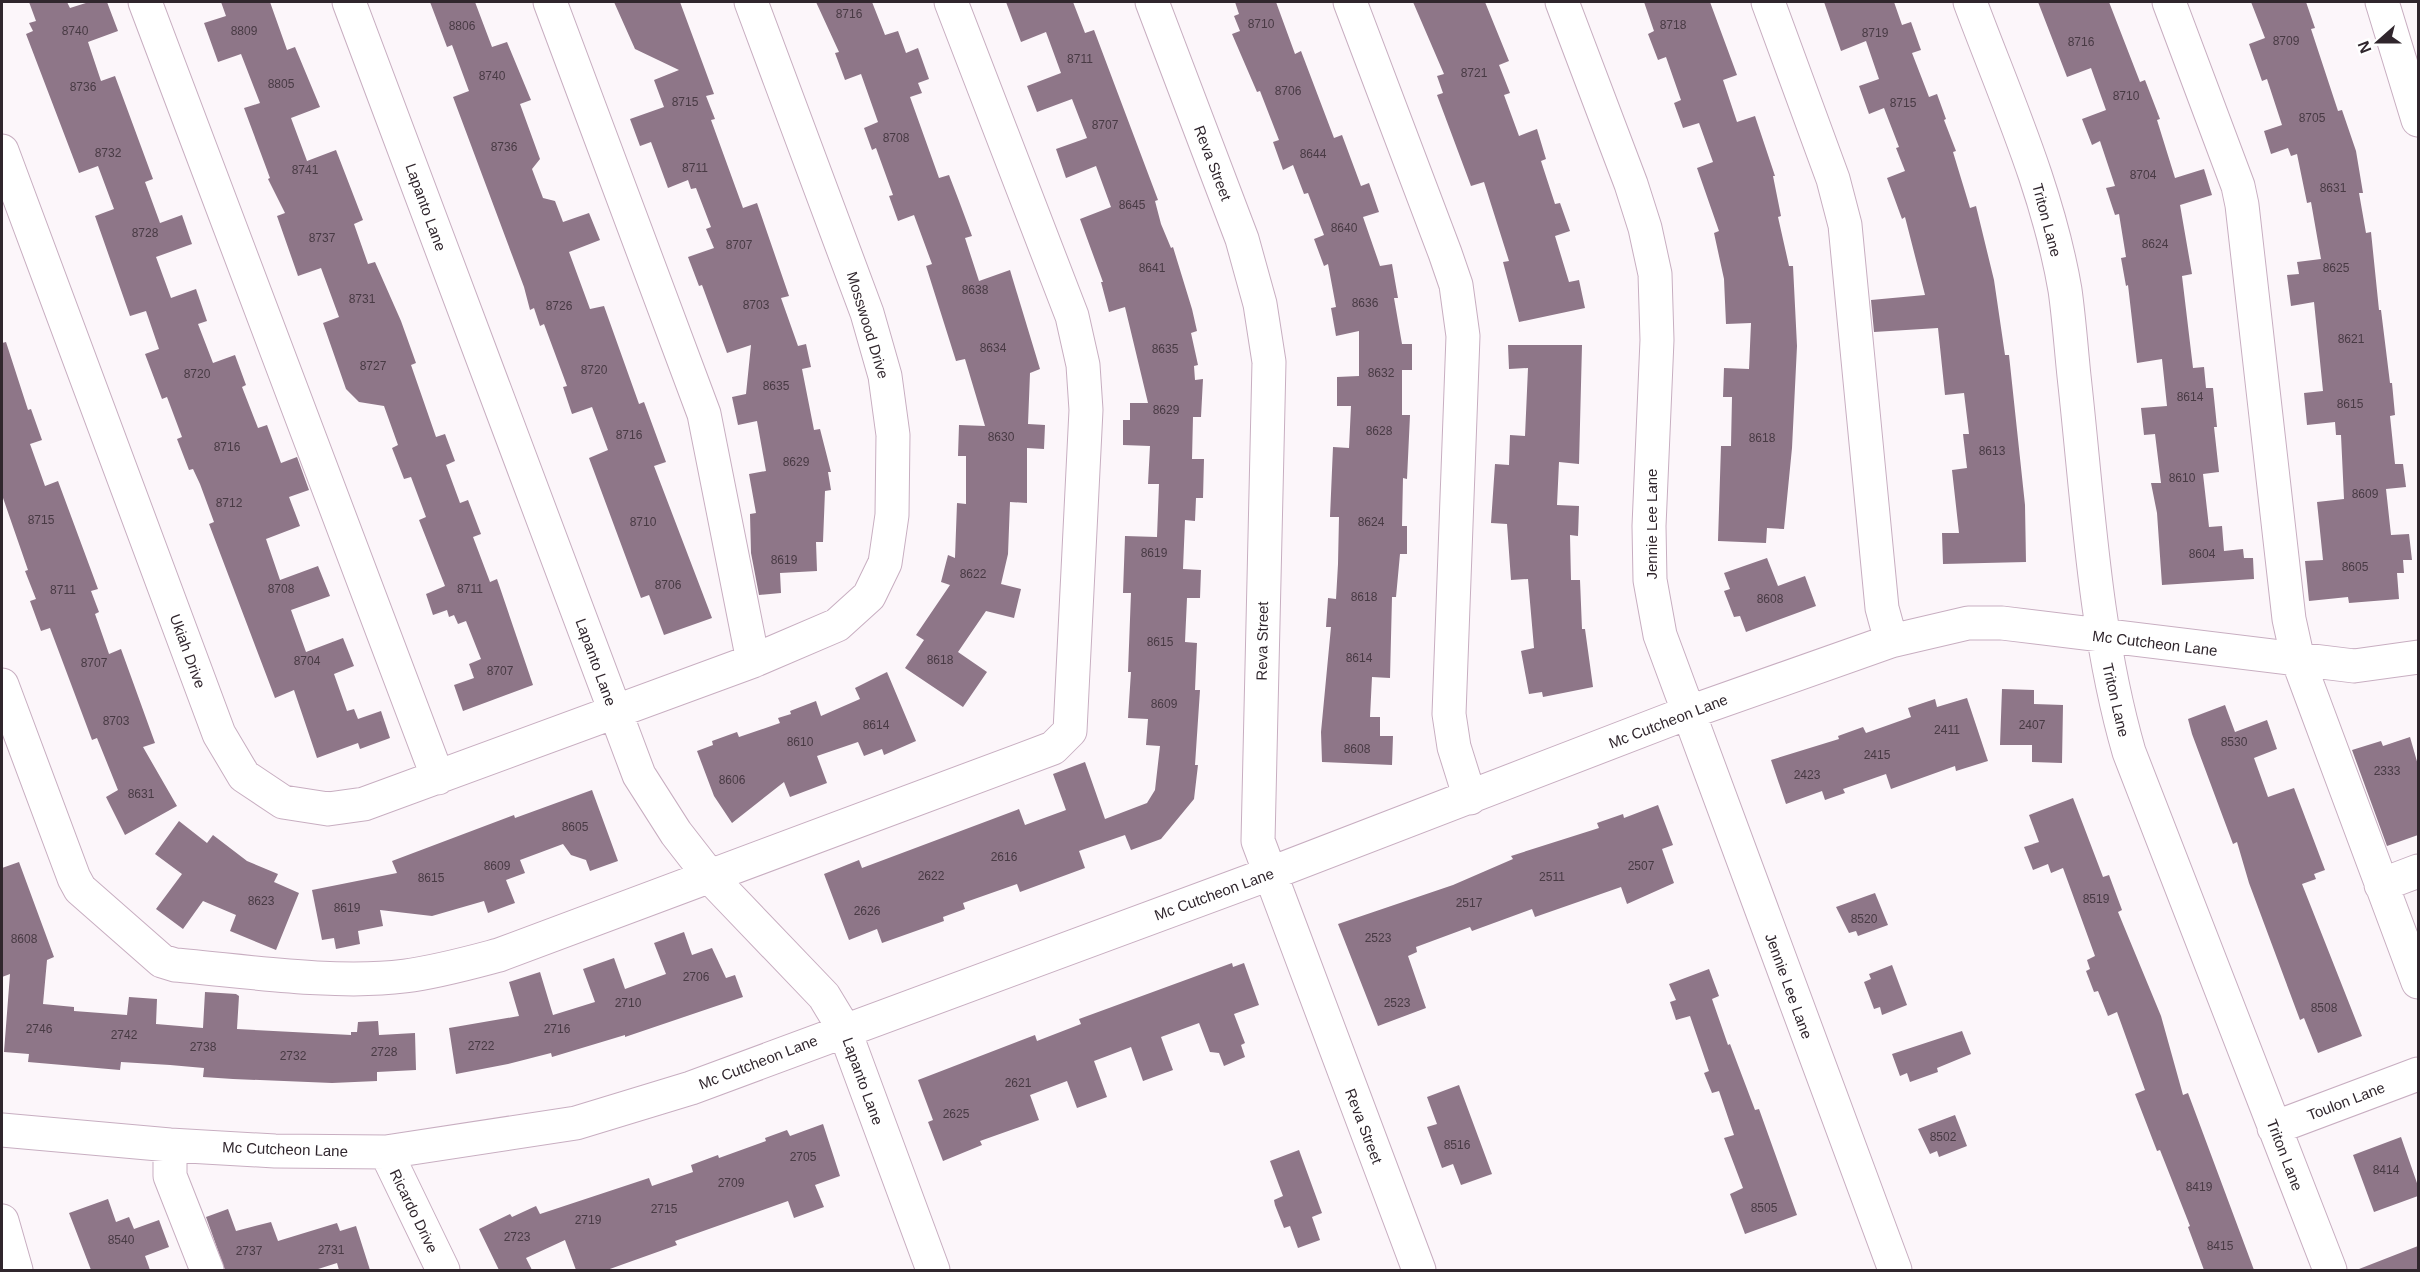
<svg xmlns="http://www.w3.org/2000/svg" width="2420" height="1272" font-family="Arial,sans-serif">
  <rect width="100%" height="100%" fill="#fcf6fa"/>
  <path fill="#8e7688" d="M29,2H67L70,8L89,2H107L118,31L88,42L101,81L115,76L153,179L145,182L160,223L182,215L192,244L156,257L171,298L196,289L207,321L198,324L213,363L235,355L246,385L242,387L258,428L267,425L281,463L297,457L309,490L289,497L300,526L266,539L280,580L318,566L330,596L291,610L306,652L343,638L354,666L334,674L347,711L354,709L358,719L381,711L390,738L360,749L358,743L317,758L294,690L275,698L209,524L214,522L200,484L193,469L189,470L177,439L182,437L167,397L162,399L145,354L159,349L146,311L130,316L95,216L114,209L98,166L79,173L26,34L33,31L29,23L36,21Z
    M221,2H270L287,50L295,47L320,107L291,118L307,161L336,150L363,220L354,224L368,264L375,262L401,321L416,363L411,365L436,437L445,434L455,461L446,465L460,503L468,500L481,534L473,537L490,582L497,579L533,685L463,711L454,685L474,678L469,664L481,659L466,621L458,624L454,615L449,617L447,610L433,615L426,594L445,586L419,520L426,517L411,477L404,479L392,448L398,445L384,406L359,402L346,389L323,323L339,317L321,268L298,276L277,216L285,213L268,179L270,178L244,108L260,103L241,54L218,62L204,23L226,16Z
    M430,2H475L492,47L507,42L531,100L520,104L540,159L532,169L543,198L555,201L563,222L589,213L600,240L569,252L590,309L604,306L639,404L644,402L666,462L654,466L712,618L664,635L649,595L641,598L589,458L608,450L592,407L572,414L563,387L567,386L544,324L540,326L534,308L530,310L524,287L453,97L469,91L452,45L447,47Z
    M614,2H680L714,94L706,96L715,119L711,120L743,208L757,203L789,296L781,298L798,346L806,344L811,367L802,369L814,430L820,429L831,472H828L831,490L825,491L823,542H816L817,571L780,573L781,593L759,595L751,553L750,514L756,513L749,474L766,471L757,421L738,425L732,397L746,394L751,345L727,353L702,285L699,286L688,257L714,248L706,229L711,227L696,188L691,189L688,180L668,188L651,142L640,146L630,119L664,107L654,80L679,70L635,49Z
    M816,2H872L885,35L898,31L906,53L918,48L929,79L918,83L922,93L910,97L939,178L949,175L959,201L972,236L965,238L979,281L1010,270L1040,369L1030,373L1028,424L1045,425L1044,449L1027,448V503L1010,502L1008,554L1001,584L1021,589L1014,618L986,611L958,652L987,672L963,707L905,668L924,640L916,635L950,585L941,582L948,555L955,558L957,503L966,504V456H958L959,425L985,426L965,359L956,361L926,266L932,264L914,215L898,221L889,196L893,195L876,148L872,150L864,128L878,122L861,74L845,80L835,53L839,52Z
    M1006,2H1073L1085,33L1094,30L1158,200L1155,201L1161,224L1171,248L1173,247L1192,309L1197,331L1191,333L1198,365L1194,366L1195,380L1203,379L1201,417H1193L1192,459H1204L1203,498H1196L1195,521L1185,520L1183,569L1201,570L1200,598H1187L1185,642L1197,643L1195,690H1200L1195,765H1198L1194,799L1161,839L1131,850L1125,835L1079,851L1085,868L1020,892L1017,884L963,903L965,909L943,917L944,921L882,943L877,929L849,940L824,874L859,860L862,868L1019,809L1025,825L1066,810L1053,774L1085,762L1105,819L1147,803L1155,790L1160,746L1146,745L1148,719L1128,718L1131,672H1128L1131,593H1123L1125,536L1157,537L1159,484H1148L1150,446L1123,445V420H1130V403H1148L1125,307L1109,312L1101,282H1103L1080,219L1111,207L1096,166L1066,178L1056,149L1087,138L1072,99L1037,112L1027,86L1061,73L1046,32L1021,42Z
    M1235,2H1276L1295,54L1301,51L1334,138L1342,135L1361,186L1369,183L1379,212L1363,217L1380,266L1392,264L1398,298H1394L1402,344H1412V370H1402V415H1410L1407,479L1403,478L1402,526H1407V554H1400L1396,597H1392L1390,678L1372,677L1370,717H1380V736H1393L1392,765L1322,762L1321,732L1331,627H1326L1328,598L1336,599L1338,564L1339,517H1330L1333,447L1349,448L1351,406H1337V377L1359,376V331L1336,336L1331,308L1336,307L1328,264L1324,266L1314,239L1324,235L1308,193L1304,194L1293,165L1283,170L1273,142L1279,140L1260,91L1257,92L1232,34L1240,31L1234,16L1239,14Z
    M1413,2H1485L1509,61L1499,65L1510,93L1504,95L1519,136L1537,129L1546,159L1541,161L1555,204L1560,203L1570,231L1555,236L1569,282L1579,280L1585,308L1519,322L1503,262L1509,261L1484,182L1471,186L1437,95L1443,93L1437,76L1444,74Z
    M1644,2H1710L1737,75L1723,80L1737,122L1755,116L1775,176H1773L1781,216L1778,217L1789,266H1793L1797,346L1792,448L1784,529L1767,528L1766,543L1718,541L1721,446H1731L1732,397H1723L1724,368L1749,369L1751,323L1726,324L1724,279L1714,233L1719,231L1697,168L1713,162L1699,123L1683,128L1674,103L1681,100L1666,57L1658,60L1648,34L1654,31Z
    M1824,2H1894L1902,25L1911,22L1921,50L1912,53L1929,97L1937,94L1946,119L1944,120L1956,151L1953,152L1970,208L1976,206L1994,280L2005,355H2009L2025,505L2026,562L1943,564L1942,533H1959L1952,470L1967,468L1963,434H1969L1964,393L1945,395L1938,328L1874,332L1871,300L1925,295L1905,217L1902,219L1887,178L1905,171L1896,148L1899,147L1884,108L1869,114L1859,86L1879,79L1866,41L1841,51Z
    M2038,2H2109L2140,82L2145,80L2160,119L2157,120L2175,178L2204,169L2212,195L2180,205L2192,274L2182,276L2193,368L2204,367L2206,388H2213L2217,427H2214L2219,472L2203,474L2209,527L2222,526L2224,551L2243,549L2244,558H2253L2254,579L2162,585L2157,513L2151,483H2161L2155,434L2144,435L2141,408L2167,406L2162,359L2137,363L2128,285L2126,286L2121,258L2126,257L2119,214L2115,215L2106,188L2115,186L2100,141L2092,145L2082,119L2106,110L2091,68L2067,77Z
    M2251,2H2306L2315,28L2311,29L2338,111L2342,110L2356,151L2363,193H2359L2366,233L2371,232L2379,310H2381L2390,383H2392L2395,415L2390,416L2395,464H2403L2406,487L2386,489L2391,535L2409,534L2412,560H2403L2404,573H2397L2399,599L2349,603L2348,597L2309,601L2305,561L2323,560L2317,502L2344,499L2341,435H2336L2335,422L2307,425L2304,393L2323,391L2314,302L2291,306L2287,275L2299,274L2297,262L2321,259L2311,202L2307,203L2297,154L2291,156L2288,148L2271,154L2264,131L2282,125L2267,79L2262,81L2249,44L2265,38Z
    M6,342L28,410L31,409L42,440L30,444L45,486L58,481L98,589L91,591L99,612L95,614L109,654L121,649L155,743L143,747L177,806L125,835L106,797L118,790L97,738L92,740L50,628L41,631L30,601L36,599L25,571L28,570L2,495V343Z
    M1508,345H1582L1579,464L1559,462L1557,505L1579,506L1578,536L1570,535L1571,580H1580L1582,629H1585L1593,687L1543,697L1542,692L1529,694L1521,651L1534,648L1528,579L1511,580L1507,524L1491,523L1495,464L1509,465L1510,435L1525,436L1528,368L1509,369Z
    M1767,558L1778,586L1805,576L1816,606L1746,632L1740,616L1734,617L1724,591L1730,589L1724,573Z
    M887,672L916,741L884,755L882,749L864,756L858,742L817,756L827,783L790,797L784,782L732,823L714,796L697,751L713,745L712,741L737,732L739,737L780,723L778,718L791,714L790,711L816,701L821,716L860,699L855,688Z
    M2002,689L2034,690V704L2063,705L2062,763L2032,762V745H2000Z
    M1967,698L1988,761L1956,771L1955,766L1891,789L1886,774L1843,789L1845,793L1825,800L1822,791L1786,804L1771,760L1839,739L1838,736L1863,727L1866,733L1911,717L1908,708L1935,699L1937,707Z
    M2225,705L2235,732L2267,720L2277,749L2254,758L2268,797L2294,788L2325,870L2314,874L2316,879L2302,884L2362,1036L2318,1053L2304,1018L2300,1020L2249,883L2237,842L2233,844L2192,734L2188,719Z
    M2410,737L2418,765V835L2387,846L2352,750L2381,741L2383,746Z
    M592,790L618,861L590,871L586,860L571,855L563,844L520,860L525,873L506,880L515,903L488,913L484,901L432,916L380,910L383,926L358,931L360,944L336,949L334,938L322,940L312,890L397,873L392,861L514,815L515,818Z
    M2073,798L2103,877L2109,875L2122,910L2118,912L2161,1016L2183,1095L2188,1093L2254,1270H2204L2188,1227L2190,1226L2160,1150L2157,1151L2135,1094L2145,1090L2117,1012L2108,1016L2098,991L2094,992L2086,971L2090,969L2087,960L2095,956L2063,868L2051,873L2048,864L2033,870L2024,847L2039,842L2029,815Z
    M1658,805L1673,845L1662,849L1674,883L1627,904L1621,887L1535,917L1532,909L1472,931L1470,927L1416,947L1417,952L1408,956L1426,1008L1378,1026L1338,924L1453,885L1513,859L1511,856L1599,828L1597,823L1623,814L1624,818Z
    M179,821L207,843L213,835L247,861L278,874L274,882L299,893L276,950L230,931L236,915L203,901L183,929L156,909L182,874L155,854Z
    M19,862L54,957L47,960L43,1004L74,1007V1011L127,1015L129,997L157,999L156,1024L203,1028L205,992L236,994L239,996L237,1029L351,1035V1032H357L358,1022L378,1021L379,1035L415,1033L416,1070L377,1072V1081L332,1083L233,1079L203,1077L204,1068L170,1065L121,1062L120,1070L28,1062L29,1054L4,1052L10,974L2,977V868Z
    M1875,893L1888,925L1858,936L1856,931L1849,933L1836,907Z
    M684,932L692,955L712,948L726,978L735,975L743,997L625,1037V1035L552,1057L551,1053L508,1064L456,1074L449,1028L519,1016L509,982L540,972L553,1015L595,1002L583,969L614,958L625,989L666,974L654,943Z
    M1232,963L1233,967L1244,963L1259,1005L1234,1014L1245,1043L1241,1045L1245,1057L1224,1066L1219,1053L1210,1052L1199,1023L1161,1037L1173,1070L1143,1081L1131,1047L1094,1061L1107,1097L1077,1108L1067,1081L1030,1095L1039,1120L980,1141L982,1145L943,1161L928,1122L933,1120L918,1080L1035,1035L1037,1041L1081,1024L1079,1019Z
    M1892,965L1907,1005L1882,1015L1880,1007L1874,1009L1864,982L1871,979L1869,974Z
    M1709,969L1719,996L1712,999L1728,1045L1730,1044L1755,1110L1759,1109L1797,1215L1745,1234L1730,1194L1743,1188L1724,1138L1734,1135L1719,1091L1712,1093L1704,1073L1709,1071L1690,1016L1676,1020L1670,1002L1676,1000L1669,984Z
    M1962,1031L1971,1054L1937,1068L1938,1072L1910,1082L1907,1073L1900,1076L1892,1054Z
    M1459,1085L1492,1174L1461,1185L1453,1164L1442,1168L1427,1127L1437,1124L1427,1097Z
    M1955,1115L1967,1146L1939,1157L1937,1151L1930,1154L1918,1129Z
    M823,1124L840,1176L815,1185L824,1207L794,1218L788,1201L675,1241L677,1245L607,1270H576L565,1240L526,1258L532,1270H499L479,1229L510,1214L512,1217L536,1206L540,1214L649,1178L652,1186L693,1172L691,1165L718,1155L719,1158L766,1141L765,1138L787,1130L790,1136Z
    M2401,1137L2418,1186V1196L2374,1212L2353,1155Z
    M1299,1150L1322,1213L1312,1217L1320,1240L1298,1248L1290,1226L1284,1228L1275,1205L1274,1200L1283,1196L1270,1161Z
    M108,1199L116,1222L129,1217L134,1229L159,1220L169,1247L145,1256L150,1270H91L69,1213Z
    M228,1209L236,1231L271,1222L278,1241L337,1223L340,1231L356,1226L370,1270H339L337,1263L315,1270H225L206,1217Z
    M2418,1246V1270H2359V1269Z"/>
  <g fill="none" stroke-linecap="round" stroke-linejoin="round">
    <defs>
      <path id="minor" d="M145,2L438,778
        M349,2L639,775L676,833L711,878L824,996L844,1029L933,1270
        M550,2L704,414L753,661
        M1152,2L1242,239L1260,304L1269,362L1258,841L1419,1270
        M1350,2L1445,253L1456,285L1463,336L1449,714L1454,747L1470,798
        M1562,2L1631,184L1645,228L1655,274L1657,340L1649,526L1650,580L1660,635L1895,1270
        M1768,2L1833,179L1845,225L1882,608L1891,641
        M1970,2C2005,96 2048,190 2065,290C2069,318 2071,347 2074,376C2088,501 2094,631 2129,752L2330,1270
        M2169,2L2238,186L2242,205L2289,619L2298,660L2418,982
        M2382,2L2418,120
        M2,151L219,734L244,776L283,802L328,809L364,804L753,661L837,625L869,596L885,563L892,515L893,435L885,376L867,313L751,2
        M2,685L74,878L80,889L162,961L175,965C245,971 336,985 405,976C437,972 469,963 499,955L1053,748L1070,731L1086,410L1083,365L1072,316L951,2
        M2381,885L2418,871
        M2274,1128L2418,1074
        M2,1130L170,1145L275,1151L386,1152L576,1123L691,1088L1269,874L1687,713L1891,641L1968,623H2002L2354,666L2418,657
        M170,1145V1176L207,1270
        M386,1152L443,1270
        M2,1221L16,1270"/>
    </defs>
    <use href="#minor" stroke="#c8aec1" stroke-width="35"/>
    <use href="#minor" stroke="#fff" stroke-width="33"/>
  </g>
  <g text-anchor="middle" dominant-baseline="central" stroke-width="6" stroke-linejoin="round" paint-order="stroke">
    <g font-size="12" fill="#483a44">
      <text x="849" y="14">8716</text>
      <text x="1261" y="24">8710</text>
      <text x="1673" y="25">8718</text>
      <text x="462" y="26">8806</text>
      <text x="75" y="31">8740</text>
      <text x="244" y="31">8809</text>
      <text x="1875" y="33">8719</text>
      <text x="2286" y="41">8709</text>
      <text x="2081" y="42">8716</text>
      <text x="1080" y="59">8711</text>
      <text x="1474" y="73">8721</text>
      <text x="492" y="76">8740</text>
      <text x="281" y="84">8805</text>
      <text x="83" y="87">8736</text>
      <text x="1288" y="91">8706</text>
      <text x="2126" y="96">8710</text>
      <text x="685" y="102">8715</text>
      <text x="1903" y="103">8715</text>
      <text x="2312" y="118">8705</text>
      <text x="1105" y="125">8707</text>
      <text x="896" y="138">8708</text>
      <text x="504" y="147">8736</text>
      <text x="108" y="153">8732</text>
      <text x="1313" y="154">8644</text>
      <text x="695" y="168">8711</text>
      <text x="305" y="170">8741</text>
      <text x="2143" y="175">8704</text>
      <text x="2333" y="188">8631</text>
      <text x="1132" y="205">8645</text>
      <text x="1344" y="228">8640</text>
      <text x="145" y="233">8728</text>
      <text x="322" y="238">8737</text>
      <text x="2155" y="244">8624</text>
      <text x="739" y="245">8707</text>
      <text x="1152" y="268">8641</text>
      <text x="2336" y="268">8625</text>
      <text x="975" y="290">8638</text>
      <text x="362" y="299">8731</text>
      <text x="1365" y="303">8636</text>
      <text x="756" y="305">8703</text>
      <text x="559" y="306">8726</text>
      <text x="2351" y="339">8621</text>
      <text x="993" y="348">8634</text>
      <text x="1165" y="349">8635</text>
      <text x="373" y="366">8727</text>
      <text x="594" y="370">8720</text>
      <text x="1381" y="373">8632</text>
      <text x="197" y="374">8720</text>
      <text x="776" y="386">8635</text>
      <text x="2190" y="397">8614</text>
      <text x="2350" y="404">8615</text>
      <text x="1166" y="410">8629</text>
      <text x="1379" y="431">8628</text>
      <text x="629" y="435">8716</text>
      <text x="1001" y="437">8630</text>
      <text x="1762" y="438">8618</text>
      <text x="227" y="447">8716</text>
      <text x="1992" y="451">8613</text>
      <text x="796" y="462">8629</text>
      <text x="2182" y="478">8610</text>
      <text x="2365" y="494">8609</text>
      <text x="229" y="503">8712</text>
      <text x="41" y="520">8715</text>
      <text x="643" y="522">8710</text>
      <text x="1371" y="522">8624</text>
      <text x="1154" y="553">8619</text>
      <text x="2202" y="554">8604</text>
      <text x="784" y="560">8619</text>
      <text x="2355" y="567">8605</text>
      <text x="973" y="574">8622</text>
      <text x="668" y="585">8706</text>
      <text x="281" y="589">8708</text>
      <text x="470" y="589">8711</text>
      <text x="63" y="590">8711</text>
      <text x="1364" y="597">8618</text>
      <text x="1770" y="599">8608</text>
      <text x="1160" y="642">8615</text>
      <text x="1359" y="658">8614</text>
      <text x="940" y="660">8618</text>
      <text x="307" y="661">8704</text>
      <text x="94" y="663">8707</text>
      <text x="500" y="671">8707</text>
      <text x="1164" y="704">8609</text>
      <text x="116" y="721">8703</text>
      <text x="876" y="725">8614</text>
      <text x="2032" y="725">2407</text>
      <text x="1947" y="730">2411</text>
      <text x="800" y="742">8610</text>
      <text x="2234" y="742">8530</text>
      <text x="1357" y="749">8608</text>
      <text x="1877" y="755">2415</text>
      <text x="2387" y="771">2333</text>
      <text x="1807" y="775">2423</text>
      <text x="732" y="780">8606</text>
      <text x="141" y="794">8631</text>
      <text x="575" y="827">8605</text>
      <text x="1004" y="857">2616</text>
      <text x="497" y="866">8609</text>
      <text x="1641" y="866">2507</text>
      <text x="931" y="876">2622</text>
      <text x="1552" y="877">2511</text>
      <text x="431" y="878">8615</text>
      <text x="2096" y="899">8519</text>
      <text x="261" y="901">8623</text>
      <text x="1469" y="903">2517</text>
      <text x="347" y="908">8619</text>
      <text x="867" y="911">2626</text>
      <text x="1864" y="919">8520</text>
      <text x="1378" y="938">2523</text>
      <text x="24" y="939">8608</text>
      <text x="696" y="977">2706</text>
      <text x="628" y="1003">2710</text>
      <text x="1397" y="1003">2523</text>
      <text x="2324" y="1008">8508</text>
      <text x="39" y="1029">2746</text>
      <text x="557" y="1029">2716</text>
      <text x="124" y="1035">2742</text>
      <text x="481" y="1046">2722</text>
      <text x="203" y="1047">2738</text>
      <text x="384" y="1052">2728</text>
      <text x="293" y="1056">2732</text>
      <text x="1018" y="1083">2621</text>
      <text x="956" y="1114">2625</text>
      <text x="1943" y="1137">8502</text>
      <text x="1457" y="1145">8516</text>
      <text x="803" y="1157">2705</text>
      <text x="2386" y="1170">8414</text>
      <text x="731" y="1183">2709</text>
      <text x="2199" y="1187">8419</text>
      <text x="1764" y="1208">8505</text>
      <text x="664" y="1209">2715</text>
      <text x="588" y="1220">2719</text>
      <text x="517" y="1237">2723</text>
      <text x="121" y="1240">8540</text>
      <text x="2220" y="1246">8415</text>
      <text x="331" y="1250">2731</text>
      <text x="249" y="1251">2737</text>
    </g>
    <g font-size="15" fill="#30262d" stroke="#fff">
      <text transform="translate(1213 163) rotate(69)">Reva Street</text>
      <text transform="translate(426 207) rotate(70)">Lapanto Lane</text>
      <text transform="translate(2047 220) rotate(75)">Triton Lane</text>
      <text transform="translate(868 325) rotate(73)">Mosswood Drive</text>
      <text transform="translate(1651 524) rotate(-90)">Jennie Lee Lane</text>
      <text transform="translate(1262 641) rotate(-89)">Reva Street</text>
      <text transform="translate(2155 643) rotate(7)">Mc Cutcheon Lane</text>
      <text transform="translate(188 651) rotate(70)">Ukiah Drive</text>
      <text transform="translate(596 662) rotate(70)">Lapanto Lane</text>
      <text transform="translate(2116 700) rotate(77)">Triton Lane</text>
      <text transform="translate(1668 721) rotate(-21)">Mc Cutcheon Lane</text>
      <text transform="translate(1214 894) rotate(-20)">Mc Cutcheon Lane</text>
      <text transform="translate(1789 986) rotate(70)">Jennie Lee Lane</text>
      <text transform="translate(758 1062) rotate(-21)">Mc Cutcheon Lane</text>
      <text transform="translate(863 1081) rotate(70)">Lapanto Lane</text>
      <text transform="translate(2346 1101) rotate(-21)">Toulon Lane</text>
      <text transform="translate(1364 1126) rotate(69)">Reva Street</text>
      <text transform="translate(285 1149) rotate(2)">Mc Cutcheon Lane</text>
      <text transform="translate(2285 1155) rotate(69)">Triton Lane</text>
      <text transform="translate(414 1211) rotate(64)">Ricardo Drive</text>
    </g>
  </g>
  <rect width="2420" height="1272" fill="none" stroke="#30262d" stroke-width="6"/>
  <g transform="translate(2378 42) rotate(249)" stroke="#ffffff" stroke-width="4.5" paint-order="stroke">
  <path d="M0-4.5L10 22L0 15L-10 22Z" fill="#30262d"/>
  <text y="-9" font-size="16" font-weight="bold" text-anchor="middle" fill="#30262d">N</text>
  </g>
</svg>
